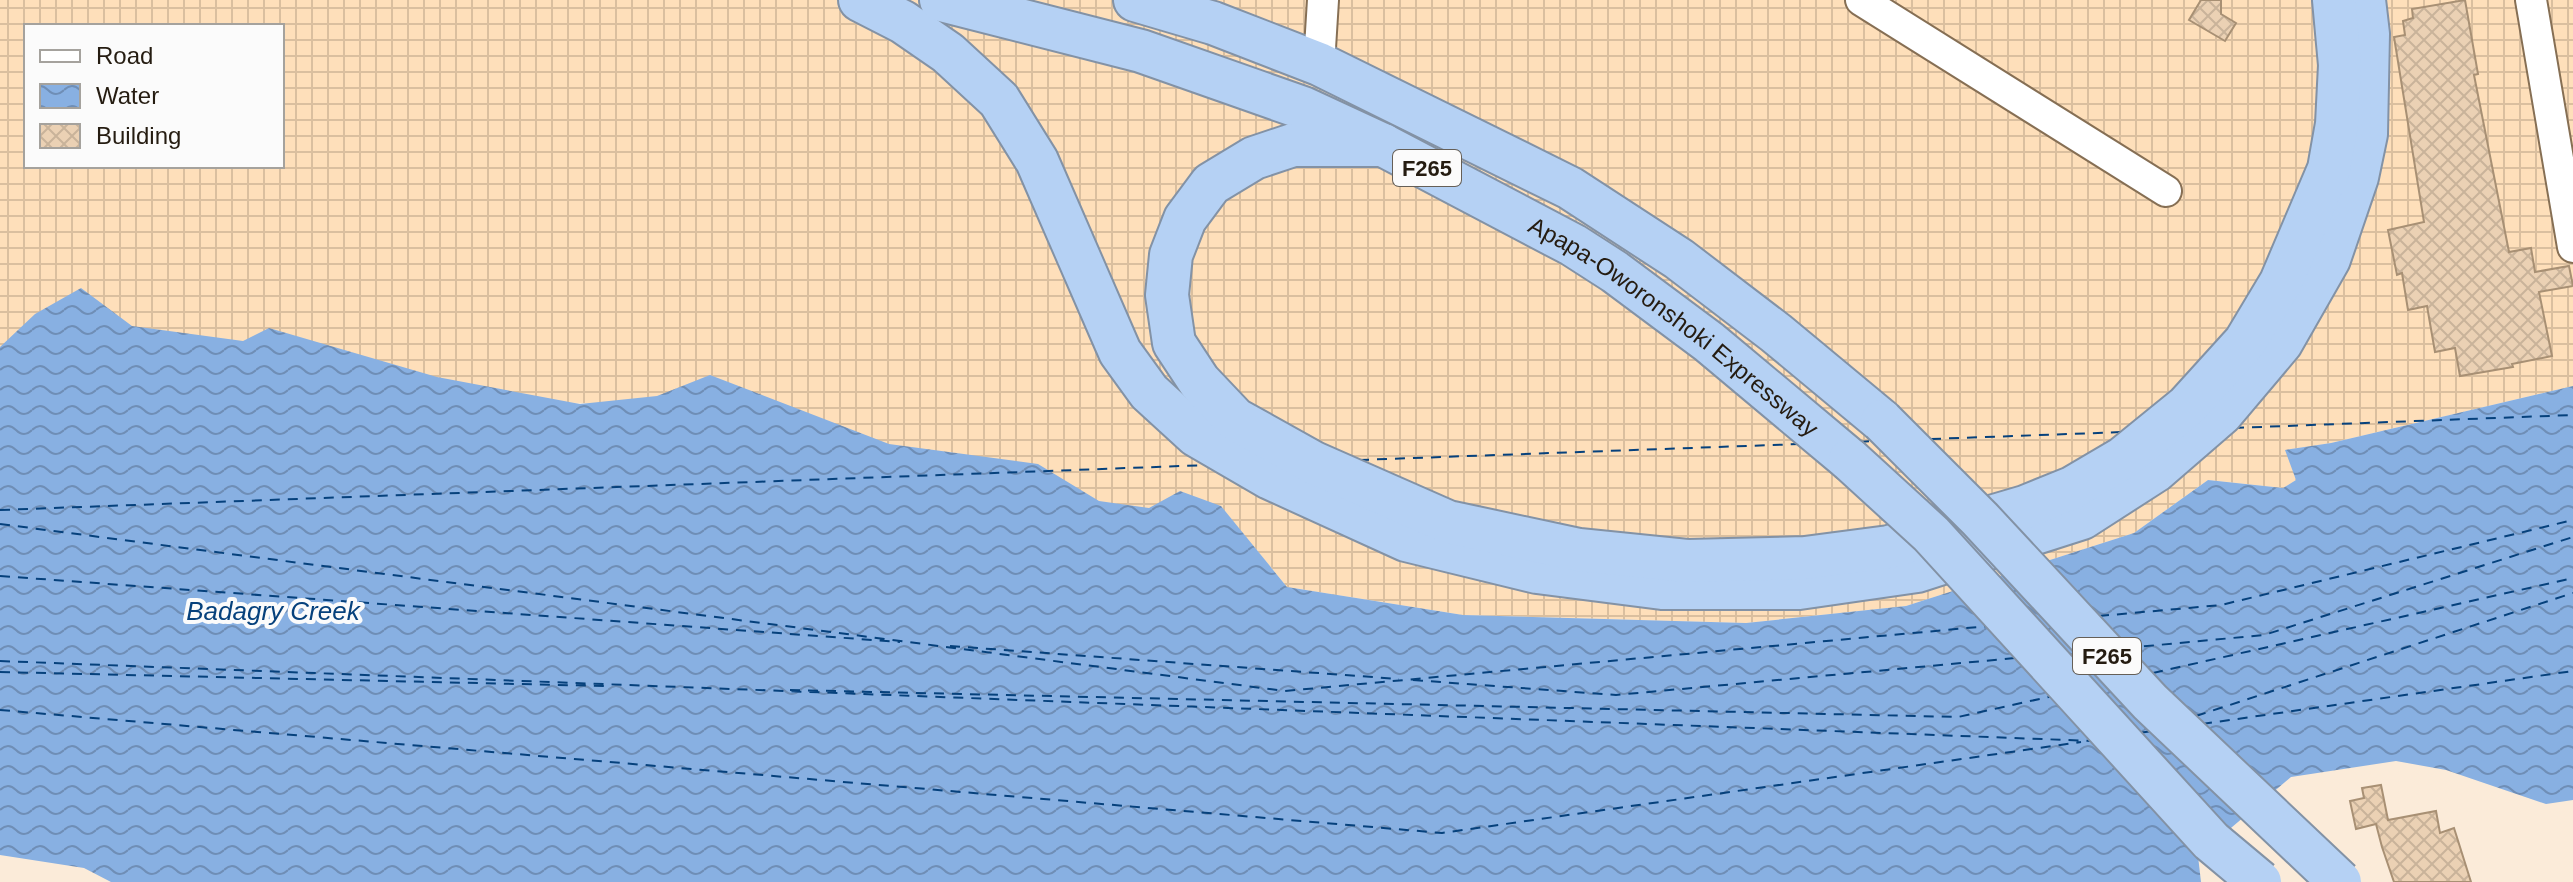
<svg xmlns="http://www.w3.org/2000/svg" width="2573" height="882" font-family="Helvetica,sans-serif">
  <defs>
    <pattern id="industrial-grid" width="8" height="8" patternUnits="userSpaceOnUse" patternTransform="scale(2)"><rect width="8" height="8" fill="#fedfba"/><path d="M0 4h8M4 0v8" fill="none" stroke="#dabf9f"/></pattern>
    <pattern id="water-waves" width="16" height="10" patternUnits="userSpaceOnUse" patternTransform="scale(2)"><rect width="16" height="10" fill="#88b0e2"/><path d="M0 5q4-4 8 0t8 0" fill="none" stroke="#6f8eb6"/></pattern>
    <pattern id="building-cross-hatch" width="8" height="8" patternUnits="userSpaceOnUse" patternTransform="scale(2)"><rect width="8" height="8" fill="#ebd1b4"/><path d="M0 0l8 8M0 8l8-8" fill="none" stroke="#c9b39a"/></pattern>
  </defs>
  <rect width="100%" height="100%" fill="#fbebd9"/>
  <path fill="url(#industrial-grid)" fill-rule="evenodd" d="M0,0H2573V386L2331,443L2286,450L2296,480L2283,488L2208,480L2134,533L1906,606L1746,623L1463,615L1287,587L1222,508L1149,509L1105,502L1005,496L587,403L0,394ZM26,26H282V166H26Z"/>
  <path fill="url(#water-waves)" d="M81,288L132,326L243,341L269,328L437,377L580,404L657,396L710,375L889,444L1038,464L1099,501L1149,508L1180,491L1221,506L1287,587L1463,615L1746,623L1906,606L2134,533L2208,480L2283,488L2296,480L2285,450L2331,443L2573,386V800L2546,804L2446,770L2396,761L2291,777L2198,856L2201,882H111L84,868L0,855V347L35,314Z"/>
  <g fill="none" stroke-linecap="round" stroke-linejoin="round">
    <path stroke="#06417c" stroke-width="2" stroke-dasharray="10 8" stroke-linecap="butt" d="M2234,428L2573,415
      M1931,439L2124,432
      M1859,442L1872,441
      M1359,460L1800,444
      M0,510L1209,465
      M0,524L1285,691L1989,626
      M0,576L900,642
      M2099,616L2221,605L2573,520
      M950,646L1399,679
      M2126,648L2264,635L2573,537
      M0,661L2093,741
      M0,672L604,686
      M2153,673L2573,578
      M1413,680L1616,695L2016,658
      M790,690L1958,717L2053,696
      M0,710L1442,833L2081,742
      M2196,716L2573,593
      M2202,724L2573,671
      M2139,733L2152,731"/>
  </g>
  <path fill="url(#building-cross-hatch)" stroke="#a89074" stroke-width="2" d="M2201,0H2221V14L2236,23L2225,41L2189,20Z
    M2465,0L2478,74L2474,75L2509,252L2531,248L2535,272L2569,266L2573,286L2539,292L2552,356L2512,364L2513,367L2460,376L2455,348L2435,352L2427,306L2408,310L2402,273L2397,275L2388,230L2424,222L2394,37L2405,35L2403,21L2413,18L2412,9Z
    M2381,785L2388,820L2436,811L2440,833L2454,828L2471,882H2394L2382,847L2376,824L2356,829L2350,801L2364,798L2362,788Z"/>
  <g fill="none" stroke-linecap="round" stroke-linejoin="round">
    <defs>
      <path id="minor" d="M1861,0L2166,191
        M2531,0L2573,247
        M1319,64L1323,0"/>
      <g id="highway">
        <path d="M860,0L903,22L948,53L999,100L1037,161L1120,352L1149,392L1196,435L1270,478L1406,540L1537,572L1662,588H1799L1917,571L2082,518L2155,471L2222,413L2281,343L2329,259L2357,177L2366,134L2368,34L2364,0"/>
        <path id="s1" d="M941,0L1141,51L1303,108L1383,145L1573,245L1615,272L1709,342L1850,460"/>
        <path d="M1135,0L1213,23L1319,64L1570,188L1679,259L1776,333L1882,421"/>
        <path d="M1383,145H1293L1254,158L1211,184L1185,219L1171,255L1167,295L1174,343L1199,381L1235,419L1314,463L1448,522L1579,550L1687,561L1805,558L1889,547L2025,507L2072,488L2123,458L2187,406L2245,342L2281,282L2329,169L2337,124L2340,65L2334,0"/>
      </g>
    </defs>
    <use href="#minor" stroke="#866f54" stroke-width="34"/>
    <use href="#highway" stroke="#8392a5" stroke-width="46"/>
    <use href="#minor" stroke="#fff" stroke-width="30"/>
    <use href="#highway" stroke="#b5d1f4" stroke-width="42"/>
    <defs>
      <path id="highway-bridge" d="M1882,421L1980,519L2150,702L2340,882
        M1850,460L1931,534L2211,841L2260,882"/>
    </defs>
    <use href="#highway-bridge" stroke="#8392a5" stroke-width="46" stroke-linecap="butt"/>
    <use href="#highway-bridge" stroke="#b5d1f4" stroke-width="42"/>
  </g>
  <g text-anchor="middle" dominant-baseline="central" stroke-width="8" stroke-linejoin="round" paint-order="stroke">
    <g fill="#fbfbfb" stroke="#655f57" stroke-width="2">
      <rect x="1393" y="150" width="68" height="36" rx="6"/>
      <rect x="2073" y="638" width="68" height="36" rx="6"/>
    </g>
    <g font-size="22" font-weight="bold" fill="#251c11">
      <text x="1427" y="168">F265</text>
      <text x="2107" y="656">F265</text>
    </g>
    <g font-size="24" fill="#251c11" stroke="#fbfbfb">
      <text stroke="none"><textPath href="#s1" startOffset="810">Apapa-Oworonshoki Expressway</textPath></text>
    </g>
    <g font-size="26" font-style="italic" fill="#06417c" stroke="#fbfbfb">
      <text x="273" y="611">Badagry Creek</text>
    </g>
  </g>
  <rect x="24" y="24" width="260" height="144" fill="#fbfbfb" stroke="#a5a29d" stroke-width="2"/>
  <rect x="40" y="50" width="40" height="12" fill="#ffffff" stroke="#a5a29d" stroke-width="2"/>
  <text x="96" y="64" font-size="24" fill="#251c11">Road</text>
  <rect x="40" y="84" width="40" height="24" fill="url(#water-waves)" stroke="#a5a29d" stroke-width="2"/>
  <text x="96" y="104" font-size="24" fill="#251c11">Water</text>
  <rect x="40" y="124" width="40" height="24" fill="url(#building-cross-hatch)" stroke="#a5a29d" stroke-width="2"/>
  <text x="96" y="144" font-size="24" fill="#251c11">Building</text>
</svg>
